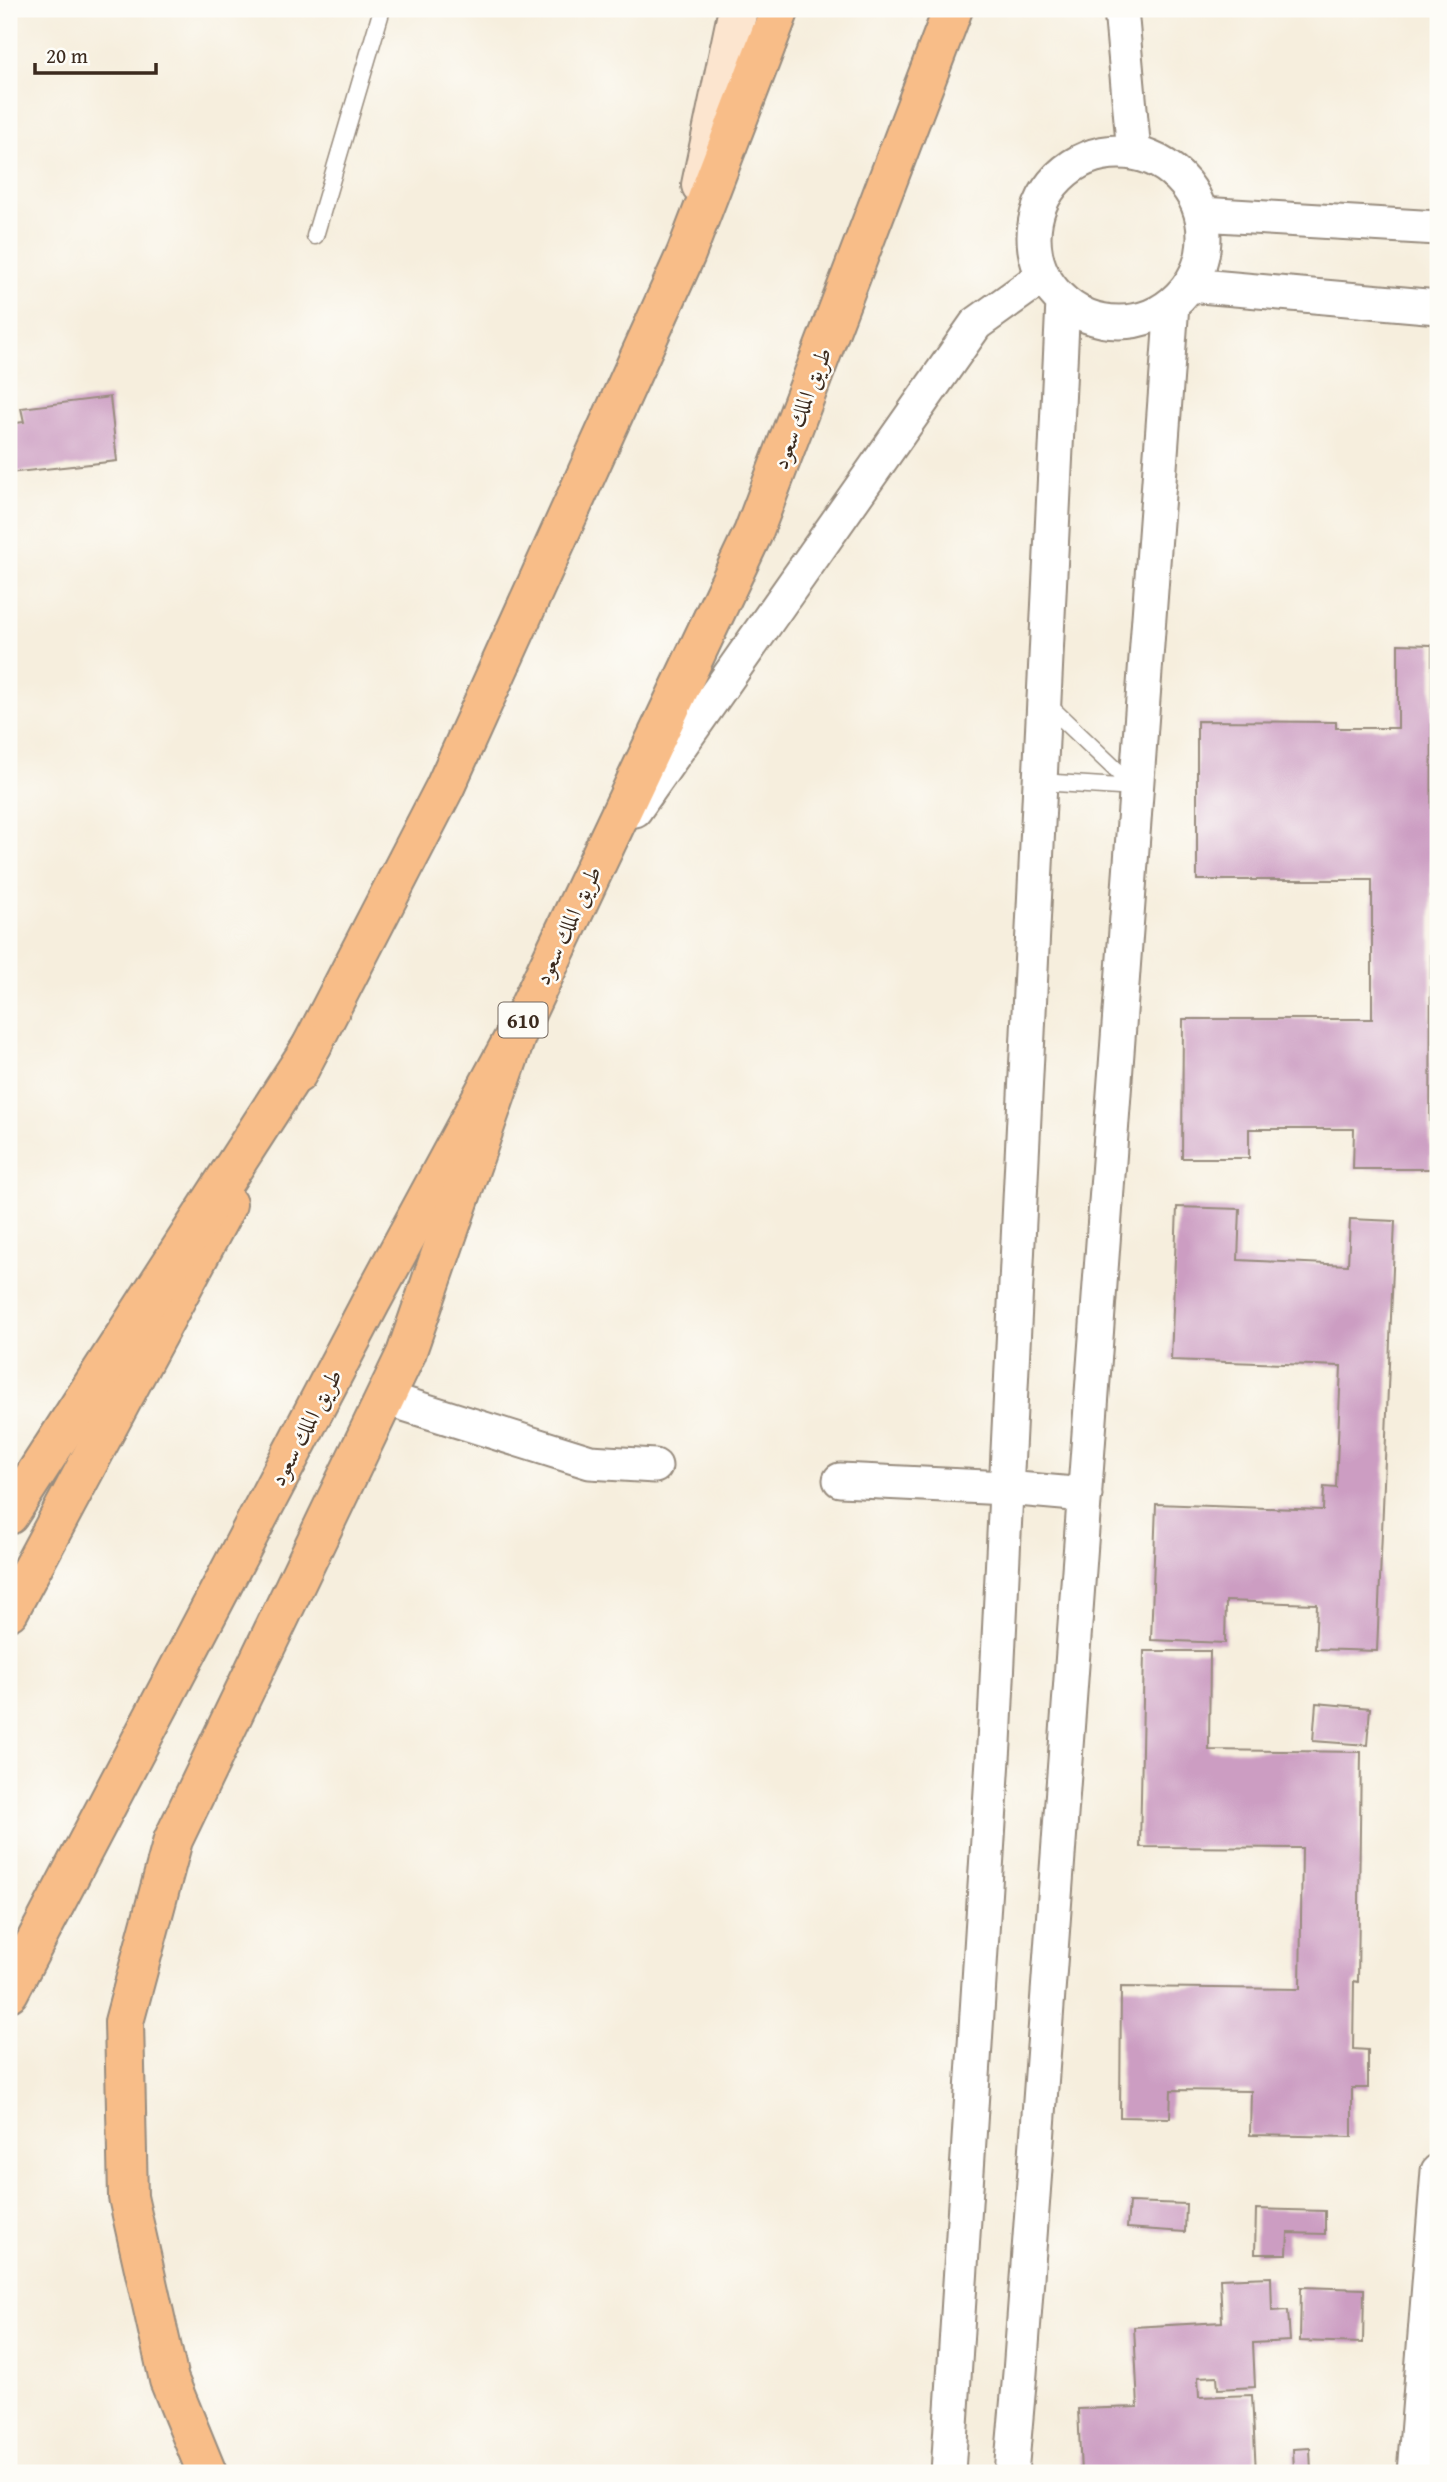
<svg xmlns="http://www.w3.org/2000/svg" width="1447" height="2482" font-family="'Gentium Book Plus',Amiri,serif">
  <rect width="100%" height="100%" fill="#fdfcf7"/>
  <filter id="ink" filterUnits="userSpaceOnUse"><feTurbulence type="fractalNoise" baseFrequency=".0143" numOctaves="2"/><feDisplacementMap in="SourceGraphic" scale="14" xChannelSelector="R" yChannelSelector="G"/><feConvolveMatrix kernelMatrix="1 2 1 2 8 2 1 2 1" color-interpolation-filters="sRGB"/></filter>
  <filter id="wash" filterUnits="userSpaceOnUse"><feTurbulence type="fractalNoise" baseFrequency=".00686" numOctaves="4" result="noise"/><feDisplacementMap in="SourceGraphic" scale="28" xChannelSelector="R" yChannelSelector="G"/><feGaussianBlur stdDeviation="1.57" result="paint"/><feColorMatrix in="noise" values="0 0 0 0 0 0 0 0 0 0 0 0 0 0 0 0 0 1.4 0 .05"/><feComposite in="paint" operator="in"/></filter>
  <g filter="url(#wash)">
    <rect width="100%" height="100%" fill="#f6eedd"/>
    <g id="blocks">
      <path fill="#cc9dc2" d="M110,397L117,461L9,473V424L24,422L21,408Z
        M1398,644L1432,645L1430,1169H1353L1354,1129H1249V1158H1182L1183,1019H1372V880H1197V721L1336,722V728H1398Z
        M1177,1207L1240,1209L1238,1260L1348,1265L1350,1219L1395,1221L1377,1651L1315,1649L1317,1604L1226,1601L1225,1643L1151,1640L1156,1504L1323,1510L1324,1487L1336,1488L1341,1366L1171,1360Z
        M1144,1651H1210L1209,1750L1361,1752L1358,1982L1354,1981L1353,2049L1368,2050V2088H1352V2137L1250,2135L1251,2091L1171,2090L1170,2118L1120,2117L1121,1987L1300,1989L1302,1848L1140,1847Z
        M1316,1703L1370,1708L1367,1745L1313,1741Z
        M1129,2202L1186,2204L1185,2232L1127,2228Z
        M1256,2209L1325,2211V2234L1288,2233L1287,2254H1255Z
        M1271,2277L1272,2311L1288,2310L1290,2341L1253,2343L1255,2387L1218,2389L1217,2376L1198,2377L1199,2397L1252,2395L1256,2473H1081L1078,2409L1138,2407L1134,2327L1222,2322L1220,2279Z
        M1301,2287L1364,2289L1363,2343L1300,2341Z
        M1310,2448L1311,2473H1263V2471L1294,2470L1293,2449Z"/>
    </g>
  </g>
  <g filter="url(#ink)">
    <use href="#blocks" fill-opacity="0" stroke="#988c7e" stroke-width="2"/>
    <g fill="none" stroke-linecap="round" stroke-linejoin="round">
      <defs>
        <path id="lane" d="M315,236L382,9
          M1040,782L1135,788L1046,703"/>
        <path id="street" d="M1121,9L1134,153
          M1034 237a85 85 0 1 1 170 0a85 85 0 1 1-170 0Z
          M1201,214L1438,228
          M1189,285L1438,307
          M635,810L976,324L1043,276
          M385,1398L590,1462L655,1466
          M840,1480L1006,1488L1085,1495
          M948,2473L994,1743L1063,302
          M1011,2473L1020,2373L1172,304
          M1414,2473L1438,2171"/>
        <path id="secondary" d="M701,185L738,9"/>
        <path id="primary" d="M297,1074L445,787L686,254L780,9
          M9,1611L227,1204
          M9,1992L371,1302L519,1028L753,533L953,9"/>
        <path id="highway" d="M9,1515L313,1044
          M207,2473L169,2380L128,2197L124,2022L173,1840L406,1354L519,1028"/>
      </defs>
      <use href="#lane" stroke="#988c7e" stroke-width="19"/>
      <use href="#street" stroke="#988c7e" stroke-width="37"/>
      <use href="#secondary" stroke="#988c7e" stroke-width="42"/>
      <use href="#primary" stroke="#988c7e" stroke-width="42"/>
      <use href="#highway" stroke="#988c7e" stroke-width="42"/>
      <use href="#lane" stroke="#fff" stroke-width="16"/>
      <use href="#street" stroke="#fff" stroke-width="33"/>
      <use href="#secondary" stroke="#fce5cf" stroke-width="38"/>
      <use href="#primary" stroke="#f8bd88" stroke-width="38"/>
      <use href="#highway" stroke="#f8bd88" stroke-width="38"/>
    </g>
  </g>
  <g text-anchor="middle" dominant-baseline="central" stroke-width="5" stroke-linejoin="round" paint-order="stroke">
    <rect fill="#fdfcf7" stroke="#75695f" stroke-width="2" x="498.5" y="1002.5" width="49" height="35" rx="5"/>
    <g font-size="21" font-weight="bold" fill="#3b2a1e">
      <text x="523" y="1020">610</text>
    </g>
    <g font-size="23" fill="#3b2a1e" stroke="#fdfcf7">
      <text transform="translate(801 408) rotate(-69)">طريق الملك سعود</text>
      <text transform="translate(567 925) rotate(-65)">طريق الملك سعود</text>
      <text transform="translate(305 1427) rotate(-62)">طريق الملك سعود</text>
    </g>
  </g>
  <rect width="1447" height="2482" fill="none" stroke="#fdfcf7" stroke-width="35"/>
  <path d="M35 63v10h121v-10" fill="none" stroke="#3b2a1e" stroke-width="3.5"/>
  <text x="46" y="63" font-size="21" fill="#3b2a1e" stroke="#fdfcf7" stroke-width="5" paint-order="stroke">20 m</text>
</svg>
